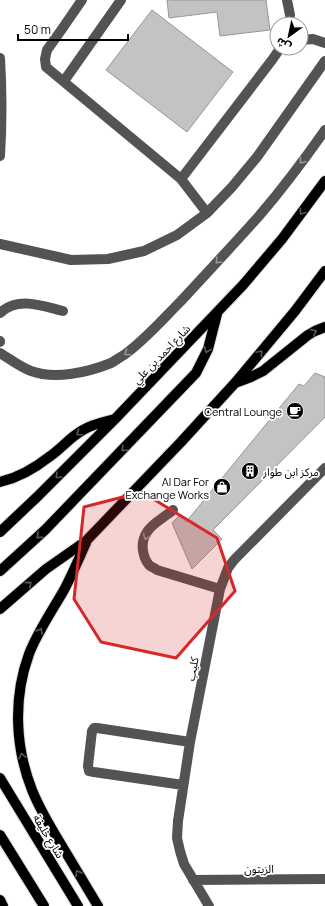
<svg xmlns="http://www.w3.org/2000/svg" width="325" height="906" font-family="Manrope,'Noto Sans Arabic',sans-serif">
  <rect width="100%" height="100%" fill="#fff"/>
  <path fill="#c3c3c3" stroke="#979797" d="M167,0H266L270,30L220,36L217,12L169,18Z
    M152,10L233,72L187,132L106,70Z
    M315,373L325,377V417L213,530L222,539L192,569L172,523L179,516L186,522L299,384L304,386Z"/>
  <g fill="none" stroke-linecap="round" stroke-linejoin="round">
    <defs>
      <path id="major" d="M235,383L251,377L263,371L308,335L315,331L325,327
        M0,482C17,478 35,468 49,457C61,449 70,437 83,430C92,424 104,422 115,419
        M0,532L37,497L115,419L243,285L282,239L325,181
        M86,543C79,558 72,575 64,590C52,611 38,631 29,654C13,698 15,747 32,790C40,810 51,828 62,846C74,866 86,886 98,906
        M0,571L45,530L196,373L208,349L217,314
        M0,609L46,569L86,541L181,442L235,383L295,311L325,271
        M0,778L78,906
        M0,835L44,906
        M0,900L3,906"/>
    </defs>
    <use href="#major" stroke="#dbdbdb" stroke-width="12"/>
    <path stroke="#535353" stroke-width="10" d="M82,0L62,29L47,50L45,59L46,67L181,179L207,213
      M287,0L290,15
      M301,40L313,39L325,43
      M0,58C2,91 2,123 0,156
      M64,81L121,0
      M181,179L272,60L279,50L283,48
      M0,244L71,260L108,259L144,251L177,235L207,213L232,187L257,157L325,61
      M0,313C18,296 42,306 63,311
      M0,341V342
      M0,353C10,359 20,367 31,371C55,380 89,372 111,363C115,361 120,357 124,355C145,340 163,319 181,301C207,273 233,245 259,216C282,189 304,160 325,130
      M173,510C165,517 152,523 147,532C140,542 142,556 149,565C151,567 155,568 157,570L220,589
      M183,785L94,772L89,771L88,766L92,731L94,728H97L190,742
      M193,880L325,879
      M209,906L184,864L180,851L177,838L178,821L190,742L220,589L228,568L234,560L325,468"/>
    <use href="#major" stroke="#000" stroke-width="10"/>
  </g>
  <defs><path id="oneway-chevron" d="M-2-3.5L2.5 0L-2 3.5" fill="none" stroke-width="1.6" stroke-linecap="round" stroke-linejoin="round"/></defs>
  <g stroke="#989898">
    <use href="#oneway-chevron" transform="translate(302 161) rotate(127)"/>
    <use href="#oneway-chevron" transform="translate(218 261) rotate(133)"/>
    <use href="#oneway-chevron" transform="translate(127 353) rotate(145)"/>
    <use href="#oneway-chevron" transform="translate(146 537) rotate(113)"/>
  </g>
  <g stroke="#595959">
    <use href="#oneway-chevron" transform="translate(302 212) rotate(127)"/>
    <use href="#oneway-chevron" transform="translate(314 332) rotate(-26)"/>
    <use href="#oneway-chevron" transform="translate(207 350) rotate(112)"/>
    <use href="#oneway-chevron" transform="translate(260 353) rotate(-50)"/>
    <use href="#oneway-chevron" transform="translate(79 433) rotate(145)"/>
    <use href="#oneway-chevron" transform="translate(124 449) rotate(134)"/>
    <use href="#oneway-chevron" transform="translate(58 476) rotate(135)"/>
    <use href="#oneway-chevron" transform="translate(39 536) rotate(138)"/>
    <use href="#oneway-chevron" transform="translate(29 584) rotate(-41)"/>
    <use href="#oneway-chevron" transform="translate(40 631) rotate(-60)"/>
    <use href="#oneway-chevron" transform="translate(22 756) rotate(-103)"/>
    <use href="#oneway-chevron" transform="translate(78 873) rotate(-121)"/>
  </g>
  <path fill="#d62828" fill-opacity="0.2" stroke="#d62828" stroke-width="3" stroke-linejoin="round" d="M142,492L217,538L235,591L176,658L101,642L74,599L84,507Z"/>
  <defs>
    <symbol id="cafe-disc" viewBox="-11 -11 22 22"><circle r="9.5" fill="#000" stroke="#fff"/><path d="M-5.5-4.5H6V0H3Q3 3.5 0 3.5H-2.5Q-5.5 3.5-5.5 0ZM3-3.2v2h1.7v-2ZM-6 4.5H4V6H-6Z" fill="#fff"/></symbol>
    <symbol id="building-disc" viewBox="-11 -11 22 22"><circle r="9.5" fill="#000" stroke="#fff"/><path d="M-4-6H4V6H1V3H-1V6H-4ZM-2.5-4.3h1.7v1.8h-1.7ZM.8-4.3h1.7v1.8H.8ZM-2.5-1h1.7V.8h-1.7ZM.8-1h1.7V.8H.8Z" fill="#fff"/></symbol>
    <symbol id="shop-disc" viewBox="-11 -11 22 22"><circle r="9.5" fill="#000" stroke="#fff"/><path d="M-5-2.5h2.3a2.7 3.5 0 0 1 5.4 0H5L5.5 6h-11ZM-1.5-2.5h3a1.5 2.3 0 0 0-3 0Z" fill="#fff"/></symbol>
  </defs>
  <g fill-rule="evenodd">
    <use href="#cafe-disc" x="285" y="401" width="20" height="20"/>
    <use href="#building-disc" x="240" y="461" width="20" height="20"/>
    <use href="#shop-disc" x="212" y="477" width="20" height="20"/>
  </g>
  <g text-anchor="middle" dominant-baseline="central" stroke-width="3.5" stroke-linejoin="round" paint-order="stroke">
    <g font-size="11" fill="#000" stroke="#fff">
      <text transform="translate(161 354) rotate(-46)">شارع احمد بن علي</text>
      <text transform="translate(192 669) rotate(-79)">كليب</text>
      <text transform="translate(49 836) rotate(59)">شارع خليفة</text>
      <text x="259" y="868">الزيتون</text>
    </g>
    <g font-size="11" fill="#000" stroke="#fff" text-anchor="end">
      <text x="282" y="411">Central Lounge</text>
      <text x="263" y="471" text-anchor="start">مركز ابن طوار</text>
      <text x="209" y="481">Al Dar For<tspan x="209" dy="13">Exchange Works</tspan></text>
    </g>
  </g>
  <g transform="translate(289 36) rotate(213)"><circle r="19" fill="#ffffff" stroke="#999999"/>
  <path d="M0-3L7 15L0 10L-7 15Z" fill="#000000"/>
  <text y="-6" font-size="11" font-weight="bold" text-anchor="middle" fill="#000000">ش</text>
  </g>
  <path d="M18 34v6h110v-6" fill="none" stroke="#000000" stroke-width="2"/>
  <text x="24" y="34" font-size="12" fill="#000000" stroke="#ffffff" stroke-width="3" paint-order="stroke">50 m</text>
</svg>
